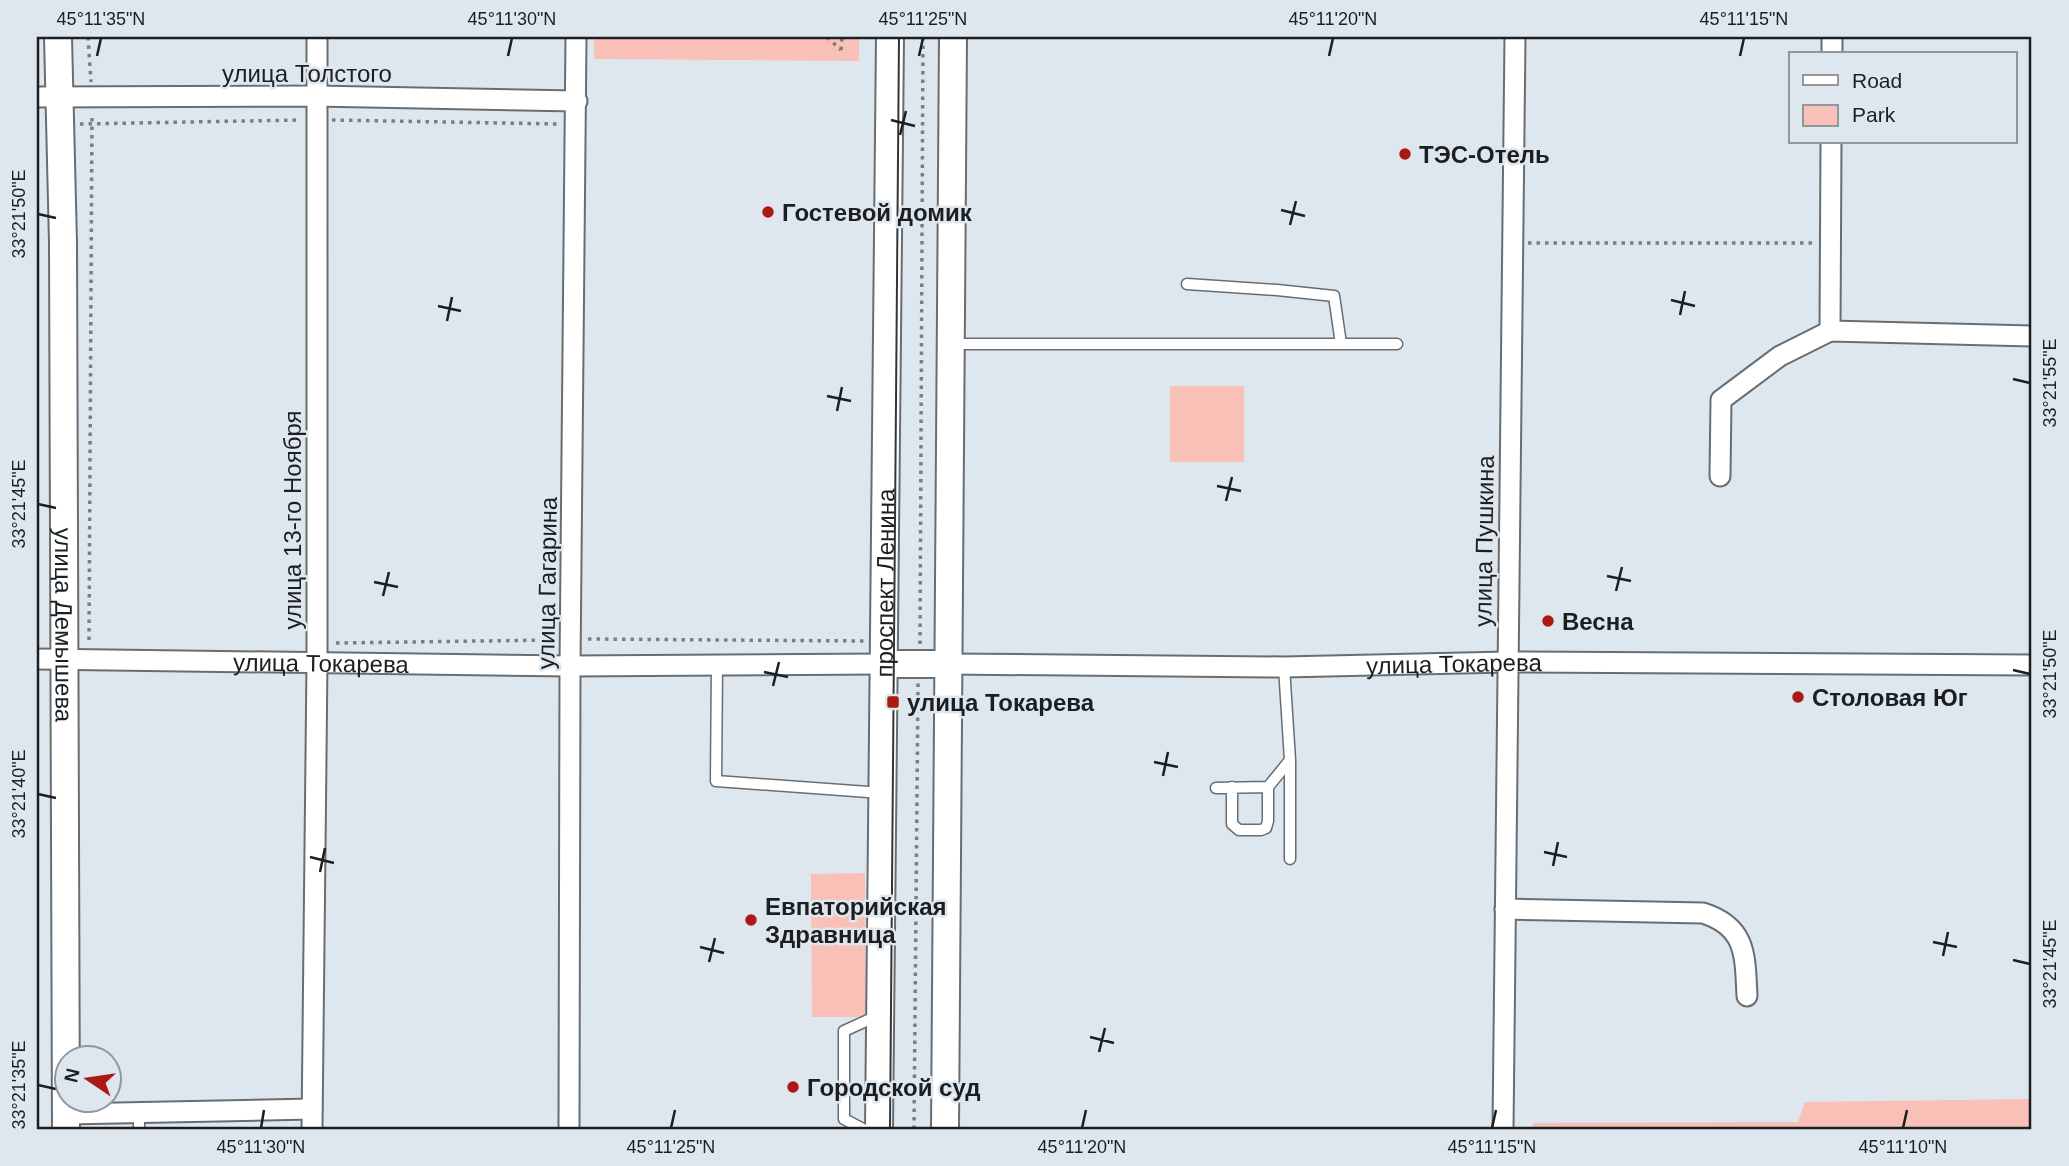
<svg xmlns="http://www.w3.org/2000/svg" width="2069" height="1166" font-family="Arial,sans-serif">
  <rect width="100%" height="100%" fill="#dfe7ee"/>
  <path fill="#f9c0b7" d="M594,37H859V61L594,59Z
    M1170,386H1244V462H1170Z
    M865,873L866,1017H812L811,874Z
    M2032,1099V1129H1533V1123L1798,1122L1805,1102Z"/>
  <g fill="none" stroke-linecap="round" stroke-linejoin="round">
    <defs>
      <path id="lane" d="M1187,284L1277,290L1334,296L1341,344
        M951,344H1397
        M717,666L716,781L882,793
        M1290,760V859
        M1232,787V824L1239,830H1261L1266,828L1268,821V787
        M1216,788L1268,787L1290,760L1284,667
        M139,1112V1129
        M863,1129L844,1119V1031L877,1016"/>
      <g id="street">
        <path d="M1832,54V37"/>
        <path d="M37,97L315,96L577,101"/>
        <path d="M1830,331L1831,142"/>
        <path d="M1720,476L1721,400L1780,356L1830,331L2032,336"/>
        <path id="s1" d="M37,659L570,666L883,664"/>
        <path id="s2" d="M948,664L1284,667L1507,662L2032,665"/>
        <path d="M1505,909L1703,913C1747,927 1745,956 1747,996"/>
        <path d="M66,1114L312,1109"/>
        <path d="M312,1129L317,662V37"/>
        <path d="M569,1129L570,666L576,37"/>
        <path d="M1503,1129L1515,37"/>
      </g>
      <g id="secondary">
        <path id="s3" d="M58,37L63,243L66,1129"/>
        <path d="M883,664H948"/>
        <path id="s4" d="M879,1129L890,37"/>
        <path d="M945,1129L953,37"/>
      </g>
    </defs>
    <use href="#lane" stroke="#676e73" stroke-width="13"/>
    <use href="#street" stroke="#676e73" stroke-width="23"/>
    <use href="#secondary" stroke="#676e73" stroke-width="30"/>
    <path stroke="#7a7f84" stroke-width="3.5" stroke-dasharray="3.5 5" stroke-linecap="butt" d="M88,37L91,82
      M827,37L841,50
      M841,50L842,37
      M332,120L559,124
      M80,124L300,120
      M1528,243H1814
      M588,639L864,641
      M89,640L92,114
      M336,643L553,640
      M920,644L923,37
      M914,1129L918,683"/>
    <use href="#lane" stroke="#fff" stroke-width="10"/>
    <use href="#street" stroke="#fff" stroke-width="19"/>
    <use href="#secondary" stroke="#fff" stroke-width="26"/>
    <path stroke="#323639" stroke-width="2" d="M890,1129L899,37"/>
  </g>
  <path fill="none" stroke="#1c1f21" stroke-width="2.5" d="M97,56L101,38M508,56L512,38M919,56L923,38M1329,56L1333,38M1740,56L1744,38M891,120L915,126M900,135L906,111M1281,210L1305,216M38,214L56,218M1290,225L1296,201M1671,300L1695,306M438,306L461,311M1680,315L1685,291M447,321L452,297M2013,379L2030,383M827,396L851,401M837,411L842,387M1217,486L1241,491M1226,501L1232,477M38,504L56,508M1607,576L1631,581M374,582L398,587M1616,591L1622,567M383,596L389,572M2013,670L2030,674M764,672L788,677M773,686L779,662M1154,762L1178,767M1163,776L1168,752M38,794L56,798M1544,852L1567,857M310,857L334,863M1553,866L1558,842M320,872L325,848M1933,942L1957,947M700,947L724,953M1943,956L1948,932M2013,960L2030,964M709,962L715,938M1090,1037L1114,1043M1099,1052L1105,1028M38,1085L56,1089M261,1128L264,1110M671,1128L675,1110M1082,1128L1086,1110M1492,1128L1496,1110M1903,1128L1907,1110"/>
  <g fill="#ab1912" stroke="#dfe7ee" stroke-width="2.5">
    <circle cx="1405" cy="154" r="7"/>
    <circle cx="768" cy="212" r="7"/>
    <circle cx="1548" cy="621" r="7"/>
    <circle cx="1798" cy="697" r="7"/>
    <rect x="886" y="695" width="14" height="14" rx="3.5"/>
    <circle cx="751" cy="920" r="7"/>
    <circle cx="793" cy="1087" r="7"/>
  </g>
  <g text-anchor="middle" dominant-baseline="central" stroke-width="5" stroke-linejoin="round" paint-order="stroke">
    <g font-size="24" fill="#1c1f21" stroke="#dfe7ee">
      <text x="307" y="73">улица Толстого</text>
      <text transform="translate(292 520) rotate(-90)">улица 13-го Ноября</text>
      <text transform="translate(1484 541) rotate(-89)">улица Пушкина</text>
      <text transform="translate(547 583) rotate(-89)">улица Гагарина</text>
      <text stroke="none"><textPath href="#s4" startOffset="546">проспект Ленина</textPath></text>
      <text stroke="none"><textPath href="#s3" startOffset="588">улица Демышева</textPath></text>
      <text stroke="none"><textPath href="#s1" startOffset="284">улица Токарева</textPath></text>
      <text stroke="none"><textPath href="#s2" startOffset="506">улица Токарева</textPath></text>
    </g>
    <g font-size="24" font-weight="bold" fill="#1c1f21" stroke="#dfe7ee" text-anchor="start">
      <text x="1419" y="154">ТЭС-Отель</text>
      <text x="782" y="212">Гостевой домик</text>
      <text x="1562" y="621">Весна</text>
      <text x="1812" y="697">Столовая Юг</text>
      <text x="907" y="702">улица Токарева</text>
      <text x="765" y="906">Евпаторийская<tspan x="765" dy="28">Здравница</tspan></text>
      <text x="807" y="1087">Городской суд</text>
    </g>
  </g>
  <rect width="2069" height="1166" fill="none" stroke="#dfe7ee" stroke-width="77"/>
  <rect x="1789" y="52" width="228" height="91" fill="#dfe7ee" stroke="#91979c" stroke-width="2"/>
  <rect x="1803" y="75" width="35" height="10" fill="#ffffff" stroke="#91979c" stroke-width="2"/>
  <text x="1852" y="88" font-size="21" fill="#1c1f21">Road</text>
  <rect x="1803" y="105" width="35" height="21" fill="#f9c0b7" stroke="#91979c" stroke-width="2"/>
  <text x="1852" y="122" font-size="21" fill="#1c1f21">Park</text>
  <g transform="translate(88 1079) rotate(283)"><circle r="33" fill="#dfe7ee" stroke="#91979c" stroke-width="2"/>
  <path d="M0-5L12 26L0 18L-12 26Z" fill="#ab1912"/>
  <text y="-10" font-size="19" font-weight="bold" text-anchor="middle" fill="#1c1f21">N</text>
  </g>
  <rect x="38" y="38" width="1992" height="1090" fill="none" stroke="#1c1f21" stroke-width="2.5"/>
  <g font-size="18" text-anchor="middle" fill="#1c1f21">
    <text x="101" y="25">45°11'35"N</text>
    <text x="512" y="25">45°11'30"N</text>
    <text x="923" y="25">45°11'25"N</text>
    <text x="1333" y="25">45°11'20"N</text>
    <text x="1744" y="25">45°11'15"N</text>
    <text transform="translate(19 214) rotate(-90)" y="6">33°21'50"E</text>
    <text transform="translate(2050 383) rotate(-90)" y="6">33°21'55"E</text>
    <text transform="translate(19 504) rotate(-90)" y="6">33°21'45"E</text>
    <text transform="translate(2050 674) rotate(-90)" y="6">33°21'50"E</text>
    <text transform="translate(19 794) rotate(-90)" y="6">33°21'40"E</text>
    <text transform="translate(2050 964) rotate(-90)" y="6">33°21'45"E</text>
    <text transform="translate(19 1085) rotate(-90)" y="6">33°21'35"E</text>
    <text x="261" y="1153">45°11'30"N</text>
    <text x="671" y="1153">45°11'25"N</text>
    <text x="1082" y="1153">45°11'20"N</text>
    <text x="1492" y="1153">45°11'15"N</text>
    <text x="1903" y="1153">45°11'10"N</text>
  </g>
</svg>
